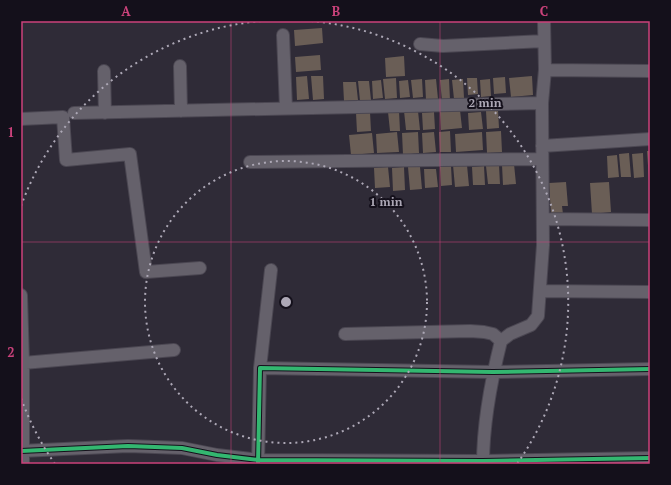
<svg xmlns="http://www.w3.org/2000/svg" width="671" height="485" font-family="'PT Serif',serif">
  <rect width="100%" height="100%" fill="#2f2b37"/>
  <path fill="#6a5e56" d="M322,28L323,43L295,46L294,30Z
    M320,55L321,70L296,72L295,57Z
    M404,56L405,76L386,77L385,58Z
    M307,76L309,99L297,100L296,77Z
    M311,76H323L324,99L313,100Z
    M532,76L533,95L511,97L509,78Z
    M505,77L506,93L494,94L493,78Z
    M396,78L397,98L385,99L383,79Z
    M467,78H477L478,94L468,95Z
    M422,79L423,97L413,98L411,80Z
    M436,79L438,99L426,100L425,80Z
    M449,79L450,100L442,101L440,80Z
    M463,79L464,98L454,99L452,80Z
    M490,79L491,96L481,97L480,80Z
    M381,80L383,98L373,99L372,81Z
    M408,80L410,97L400,98L399,81Z
    M358,81H369L371,100L360,101Z
    M343,82H356L358,100L344,101Z
    M460,110L462,128L441,130L440,112Z
    M498,110L499,128L487,129L486,111Z
    M399,111L400,131H390L388,112Z
    M404,111H418L420,130H406Z
    M370,112L371,131L357,132L356,113Z
    M434,112L435,129L423,130L422,113Z
    M481,112L483,129L469,130L468,113Z
    M450,131L451,152H440L439,132Z
    M501,131L502,152L487,153L486,132Z
    M397,132L399,152L377,153L376,134Z
    M418,132L419,153L403,155L402,133Z
    M434,132L436,152L423,153L422,133Z
    M482,132L483,150L456,152L455,134Z
    M372,133L374,153L351,155L349,135Z
    M647,151H650V180H649Z
    M629,153L631,177H621L619,154Z
    M643,153L644,177L634,178L632,154Z
    M617,155L619,177L608,178L607,156Z
    M514,164L516,184L503,185L502,165Z
    M453,165H467L469,186L455,187Z
    M499,165L500,184H488L486,166Z
    M451,166L452,185L441,186L440,167Z
    M484,166L485,185H473L472,167Z
    M388,167L390,187L375,188L374,168Z
    M404,167L405,190L393,191L392,168Z
    M408,167H420L422,189L410,190Z
    M424,169H436L438,187L425,188Z
    M566,182L568,206H562L563,214H551L549,183Z
    M609,182L611,212L592,214L590,183Z"/>
  <g fill="none" stroke-linecap="round" stroke-linejoin="round">
    <defs>
      <path id="street" d="M283,35L286,108
        M420,44L443,46L544,41
        M180,66L181,111
        M545,70L650,71
        M104,71L105,113
        M74,113L542,103
        M21,119L63,117L66,160L130,154L146,272L200,268
        M542,146L650,139
        M250,162L542,159
        M543,219L650,220
        M540,291L650,292
        M21,295L23,363V464
        M345,334L470,331L484,332L493,334L501,341
        M23,363L174,350
        M260,368L271,270
        M21,451L128,446L182,448L217,455L259,460L483,461L650,458
        M258,464L260,368L493,372L650,369
        M483,464C483,422 491,381 501,341L510,334L531,325L538,316L543,245L542,103L545,70L544,21"/>
    </defs>
    <use href="#street" stroke="#4b4752" stroke-width="14"/>
    <use href="#street" stroke="#65616b" stroke-width="12"/>
    <defs>
      <path id="cycleway" d="M21,451L128,446L182,448L217,455L259,460L483,461L650,458
        M258,464L260,368L493,372L650,369"/>
    </defs>
    <use href="#cycleway" stroke="#14101b" stroke-width="6"/>
    <use href="#cycleway" stroke="#33b770" stroke-width="4"/>
  </g>
  <path fill="none" stroke="#cb427b" stroke-width="1" stroke-opacity="0.55" d="M231,21V464M440,21V464M21,242H650"/>
  <g fill="none" stroke="#ada8b6" stroke-width="2" stroke-dasharray="2 4">
    <circle cx="286" cy="302" r="141"/>
    <path d="M55 464A282 282 0 0 1 21 398M21 206A282 282 0 0 1 261 21M311 21A282 282 0 0 1 517 464"/>
  </g>
  <circle cx="286" cy="302" r="6" fill="#ada8b6" stroke="#14101b" stroke-width="2"/>
  <g font-size="12" text-anchor="middle" font-weight="bold" fill="#ada8b6" stroke="#14101b" stroke-width="4" stroke-linejoin="round" paint-order="stroke">
    <text x="485" y="107">2 min</text>
    <text x="386" y="206">1 min</text>
  </g>
  <rect width="671" height="485" fill="none" stroke="#14101b" stroke-width="44"/>
  <rect x="22" y="22" width="627" height="441" fill="none" stroke="#cb427b" stroke-width="1.5"/>
  <g font-size="13" text-anchor="middle" font-weight="bold" fill="#cb427b">
    <text x="126" y="16">A</text>
    <text x="336" y="16">B</text>
    <text x="544" y="16">C</text>
    <text x="11" y="137">1</text>
    <text x="11" y="357">2</text>
  </g>
</svg>
